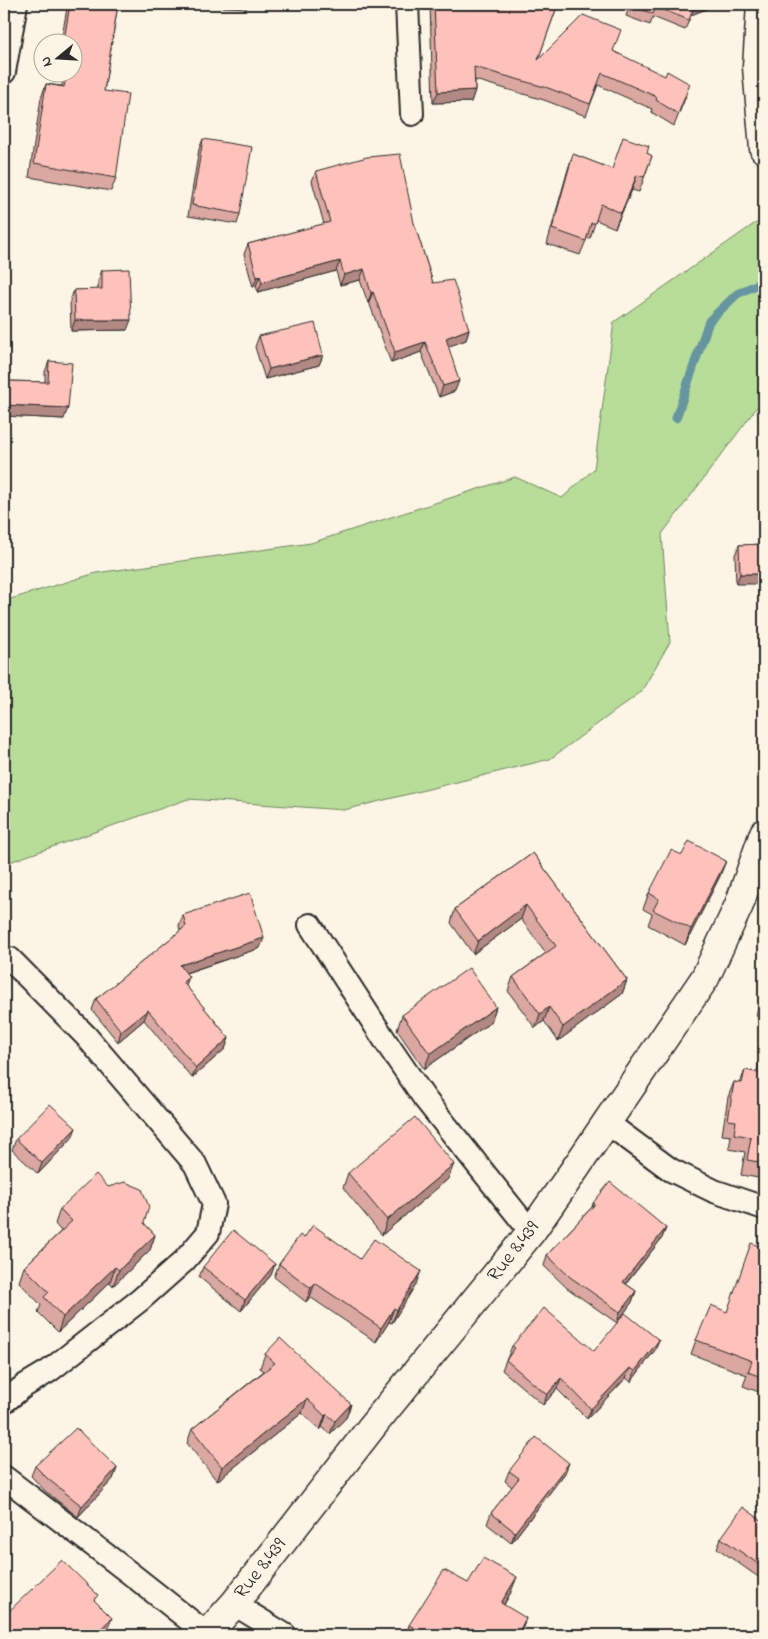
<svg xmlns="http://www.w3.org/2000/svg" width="768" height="1639" font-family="'Indie Flower',sans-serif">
  <rect width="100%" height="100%" fill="#fcf5e5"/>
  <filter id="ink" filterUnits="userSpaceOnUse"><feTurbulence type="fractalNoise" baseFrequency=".02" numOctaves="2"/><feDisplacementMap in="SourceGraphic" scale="10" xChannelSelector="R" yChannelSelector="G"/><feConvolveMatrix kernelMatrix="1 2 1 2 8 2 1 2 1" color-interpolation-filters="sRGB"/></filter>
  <g filter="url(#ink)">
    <path fill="#b7dd99" stroke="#718462" d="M764,221V398L662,534L670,642L641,692L550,759L344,810L188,799L4,864V601L96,573L311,543L515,477L562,498L594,469L614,322L754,224Z"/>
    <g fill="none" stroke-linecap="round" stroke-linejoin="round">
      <path stroke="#66959f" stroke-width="9" d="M676,418L709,321L737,294L764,281"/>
      <defs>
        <path id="minor" d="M407,4L412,114
          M4,72L16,4
          M310,925L390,1048L425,1099L531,1232
          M606,1122L671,1170L714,1191L764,1208
          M4,1402L24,1386L49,1371L140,1300L184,1261L208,1233L214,1204L195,1164L86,1036L10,959
          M4,1477L131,1574L207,1634
          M234,1604L285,1635"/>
        <path id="tertiary" d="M761,4L757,67L764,149
          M206,1635L234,1604L378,1419L531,1232L575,1169L705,978L739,905L764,833"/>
      </defs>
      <use href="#minor" stroke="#2b2b2b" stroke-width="26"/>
      <use href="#tertiary" stroke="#2b2b2b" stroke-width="31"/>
      <use href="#minor" stroke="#fcf5e5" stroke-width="22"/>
      <use href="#tertiary" stroke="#fcf5e5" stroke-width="28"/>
    </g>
    <path fill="#daa7a1" stroke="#2b2b2b" d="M68,4H118L104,91L116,178L111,191L29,177L41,98L46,84L62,86L64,72H72V42H61L67,8Z
      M430,4H558L538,60L613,51L686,96L674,126L651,112L652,109L598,85L586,116L544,100L475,80V90L471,102L433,103Z
      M630,4H708L706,9L691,15L685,30L653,17L650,25L626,16Z
      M203,139L240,214L237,224L188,216L199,149Z
      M647,153L652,156L639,192L632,190L615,228L596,220L590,238H587L580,255L547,244L568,169L573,154L611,169Z
      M316,171L414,223L433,283L469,329L466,340L448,346L455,391L439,397L421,352L391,363L369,302L368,303L360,280L340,285L336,271L258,292L256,286L253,287L244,254L248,244L324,224L312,181Z
      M102,270L127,330L71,331L70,301L74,290H98V281Z
      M259,336L323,355L319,365L265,379L255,347Z
      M49,361L64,419L4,416V389L7,381L45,382V372Z
      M764,544L736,584L735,555L739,545Z
      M533,853L627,980L622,994L558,1041L544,1021L535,1028L508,991L513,977L546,953L521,919L473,954L451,923L455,909Z
      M682,855L720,876L685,945L648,925L652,914L643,909L649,893Z
      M183,915L260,948L186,973V986L229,1038L225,1049L192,1078L144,1020L118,1042L92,1010L96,999L180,931L179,925Z
      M764,980V1018L756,1016Z
      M496,1007L491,1022L424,1069L397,1030L402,1015Z
      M764,1048V1179L741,1175L745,1152L729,1149L731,1136L722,1135L728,1097L734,1082L740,1083L745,1070L757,1072L759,1063Z
      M72,1138L38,1174L12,1150L16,1139Z
      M348,1173L448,1179L382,1235L343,1188Z
      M593,1203L666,1228L662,1238L626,1284L636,1291L632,1302L617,1323L567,1288L544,1266L547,1255L592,1207Z
      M60,1209L144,1223L155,1235L150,1250L113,1286L110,1282L58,1332L38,1312L41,1305L19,1282L24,1267L61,1231L55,1224Z
      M304,1238L360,1259L416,1284L392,1323L389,1322L376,1342L310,1297L306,1302L274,1277L279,1264Z
      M764,1248V1394L743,1386L747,1375L691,1354L696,1340L727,1312Z
      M275,1264L271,1275L241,1311L199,1277L203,1267Z
      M512,1346L594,1351L655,1350L631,1382L626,1378L587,1419L557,1389L543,1405L502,1370L506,1360L508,1356Z
      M265,1354L351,1404L346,1418L330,1434L322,1427L320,1430L302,1413L217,1481L187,1443L192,1429L264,1371L260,1368Z
      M35,1466L117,1468L113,1479L78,1517L44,1490L31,1476Z
      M509,1471L565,1473L511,1543L487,1524L491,1513L512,1487L505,1481Z
      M764,1522V1581L717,1548L721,1538Z
      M468,1583L511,1592L504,1605L521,1633L520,1635H406L409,1625Z"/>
    <path fill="#b28883" stroke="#2b2b2b" d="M197,4H248L247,8L221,7Z
      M695,4H708L706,9L691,15Z
      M64,40H72L71,42H63Z
      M475,90L471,102L433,103L438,92Z
      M637,175L632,190L615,228L621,213Z
      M340,261L336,271L258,292L262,282Z
      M364,269L360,280L340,285L344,275Z
      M260,276L256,286L253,287L257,277Z
      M373,292L369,302L368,303L371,293Z
      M75,320H131L127,330L71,331Z
      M469,329L466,340L442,349L446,338Z
      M425,342L421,352L391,363L395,352Z
      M323,355L319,365L265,379L269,369Z
      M459,381L455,391L439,397L443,386Z
      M4,405L68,408L64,419L4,416Z
      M740,574H764V584H736Z
      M726,861L720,876L685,945L691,929Z
      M526,905L521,919L473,954L478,941Z
      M264,938L260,948L176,976L180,965Z
      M189,977L185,988L183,982Z
      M627,980L622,994L558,1041L563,1027Z
      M496,1007L491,1022L424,1069L430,1054Z
      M549,1007L544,1021L535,1028L540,1014Z
      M148,1010L144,1020L118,1042L121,1031Z
      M229,1038L225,1049L192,1078L196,1068Z
      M76,1128L72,1138L38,1174L42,1163Z
      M454,1164L448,1179L382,1235L387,1220Z
      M666,1228L662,1238L619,1292L623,1282Z
      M155,1235L150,1250L113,1286L119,1270Z
      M275,1264L271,1275L241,1311L245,1300Z
      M115,1267L110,1282L58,1332L63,1317Z
      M421,1271L416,1284L392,1323L397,1310Z
      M315,1283L310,1297L306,1302L311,1288Z
      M636,1291L632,1302L617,1323L620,1312Z
      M394,1308L389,1322L376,1342L381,1328Z
      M659,1340L655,1350L631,1382L635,1371Z
      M630,1368L626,1378L587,1419L591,1409Z
      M561,1378L557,1389L543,1405L547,1395Z
      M307,1399L302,1413L217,1481L222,1467Z
      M351,1404L346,1418L330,1434L335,1421Z
      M327,1414L322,1427L320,1430L325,1416Z
      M569,1463L565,1473L511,1543L515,1532Z
      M117,1468L113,1479L78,1517L82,1506Z
      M517,1577L511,1592L496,1618L501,1603Z
      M112,1618L106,1633L104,1635H94Z
      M526,1618L520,1635H517Z"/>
    <path fill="#fec2bb" stroke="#2b2b2b" d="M70,4H118L104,91L128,94L116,178L34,163L46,84L64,87L67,72H72V40H64Z
      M434,4H558L538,60L583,15L621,30L613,51L665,76L667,71L690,84L678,114L656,100L657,97L602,73L590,104L548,88L474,67L475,90L438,92Z
      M630,4H696H695L689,20L656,7L653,14L630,5Z
      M623,137L649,146L647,153L652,156L644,177L637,175L621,213L601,204L595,223H591L586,241L552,229L573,154L612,169Z
      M203,139L252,147L240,214L192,205Z
      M400,154L414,223L433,283L453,280L469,329L446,338L459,381L443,386L425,342L395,352L373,292L371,293L364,269L344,275L340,261L262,282L260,276L257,277L248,244L330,222L316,171L367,157Z
      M129,269L131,320H75L74,290L102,289V270Z
      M315,323L323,355L269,369L259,336Z
      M49,361L72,363L68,408L4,405L7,381L48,382Z
      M764,544V574H740L739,545Z
      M689,841L726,861L691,929L653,910L659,899L649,893L671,850L682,855Z
      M533,853L627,980L563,1027L549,1007L540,1014L513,977L556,946L526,905L478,941L455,909Z
      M250,893L264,938L180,965L189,977L183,982L229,1038L196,1068L148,1010L121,1031L96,999L186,926L183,915Z
      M469,968L496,1007L430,1054L402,1015Z
      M764,989V1003L761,1002Z
      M764,1049V1163L747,1160L751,1137L734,1134L736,1121L728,1120L734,1082L742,1083L745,1070L760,1073Z
      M50,1104L76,1128L42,1163L16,1139Z
      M415,1117L454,1164L387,1220L348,1173Z
      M96,1174L108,1187L125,1182L142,1189L149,1207L144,1223L155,1235L119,1270L115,1267L63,1317L44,1297L49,1292L24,1267L72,1221L60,1209Z
      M610,1182L666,1228L623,1282L636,1291L620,1312L570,1277L547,1255L595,1204L593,1203Z
      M313,1225L360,1259L374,1239L421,1271L397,1310L394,1308L381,1328L315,1283L311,1288L279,1264L300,1235L304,1238Z
      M233,1230L275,1264L245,1300L203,1267Z
      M751,1243L764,1248V1378L748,1372L752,1361L696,1340L711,1305L727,1312Z
      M544,1308L594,1351L625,1313L659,1340L635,1371L630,1368L591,1409L561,1378L547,1395L506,1360L515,1348L512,1346Z
      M280,1338L351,1404L335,1421L327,1414L325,1416L307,1399L222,1467L192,1429L275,1363L265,1354Z
      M76,1428L117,1468L82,1506L48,1479L35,1466Z
      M536,1437L569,1463L515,1532L491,1513L519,1478L509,1471Z
      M743,1507L764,1522V1568L721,1538Z
      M483,1558L517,1577L501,1603L526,1618L517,1635H426L409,1625L444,1570L468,1583Z
      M62,1560L98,1595L94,1600L112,1618L94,1635H4V1616Z
      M641,1630L649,1635H637Z"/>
  </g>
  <g text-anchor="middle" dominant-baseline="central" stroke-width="4" stroke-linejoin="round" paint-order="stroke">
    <g font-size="20" fill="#2b2b2b" stroke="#fcf5e5">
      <text transform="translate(514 1252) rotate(-52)">Rue 8.439</text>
      <text transform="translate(261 1569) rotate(-52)">Rue 8.439</text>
    </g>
  </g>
  <rect width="768" height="1639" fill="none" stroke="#fcf5e5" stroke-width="20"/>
  <rect x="10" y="10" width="748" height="1619" fill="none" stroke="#2b2b2b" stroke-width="2" filter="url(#ink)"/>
  <g transform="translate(58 58) rotate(252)"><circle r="24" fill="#fcf5e5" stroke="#a8a49b"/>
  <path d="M0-4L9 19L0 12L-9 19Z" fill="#2b2b2b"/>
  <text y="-8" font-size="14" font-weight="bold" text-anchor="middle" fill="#2b2b2b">N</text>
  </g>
</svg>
